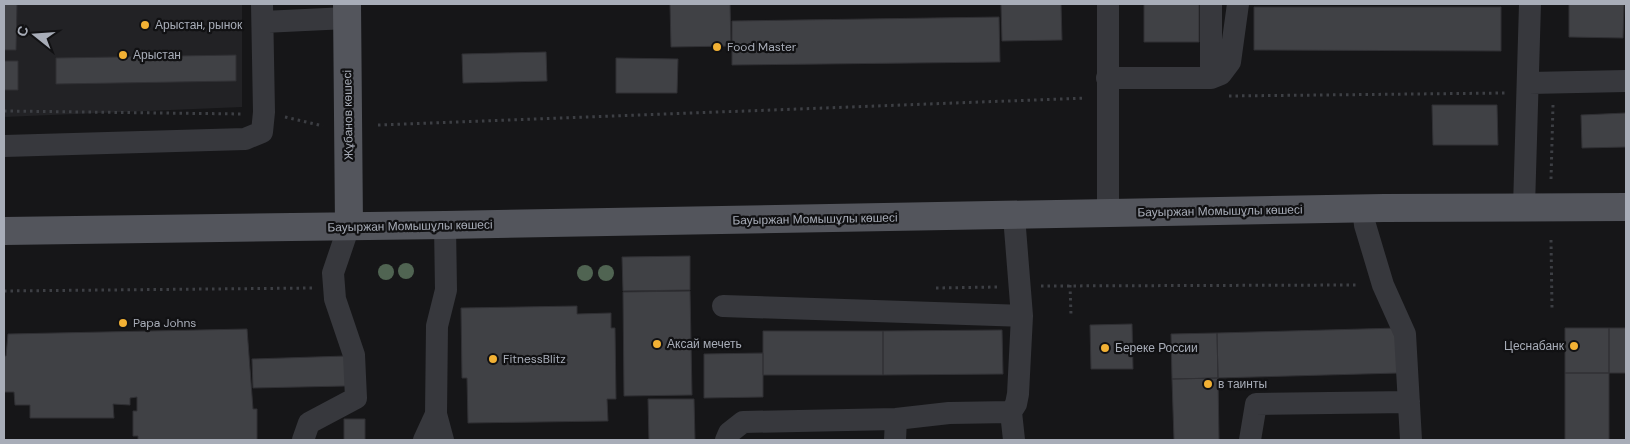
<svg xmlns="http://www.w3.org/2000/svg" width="1630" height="444" font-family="'DM Sans',sans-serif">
  <rect width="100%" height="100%" fill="#161618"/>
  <path fill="#222225" d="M4,4H242V107L4,117Z"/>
  <path fill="#404145" stroke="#303034" d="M4,4H17L16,50H4Z
    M670,4H730L731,46L671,47Z
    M1001,4H1061L1062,40L1002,41Z
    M1144,4H1199V42H1144Z
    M1569,4H1624L1623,38L1569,37Z
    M1254,7H1501V51L1254,50Z
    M999,17L1000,62L732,65V21Z
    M546,52L547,81L463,83L462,54Z
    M236,55V81L56,84V58Z
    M616,58L678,59L677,93H616Z
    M4,61H18V90H4Z
    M1432,105H1497L1498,145H1433Z
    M1626,113V147L1582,148L1581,115Z
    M690,256V290L623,291L622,257Z
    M690,291L692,395L624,396L623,292Z
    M577,306V314L611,313V328H615L616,399H607L608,421L468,423L467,378H462L461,308Z
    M1132,324L1133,369H1091L1090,325Z
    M1398,328L1399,373L1218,378L1217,333Z
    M1565,328H1609V373H1565Z
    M1609,328H1626V373H1609Z
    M247,329L253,409H257V440H138V436H133V411H137V397L130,398V405L113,404L114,418H30V405H15L14,392H4V356H6L8,334Z
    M1002,330L1003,374L883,375V331Z
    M763,331H883V375H763Z
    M1217,333L1218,378L1172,379L1171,334Z
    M763,353V397L704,398V354Z
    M346,356V386L253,388L252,359Z
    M1565,373H1609V440H1565Z
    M1218,378L1219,440H1174L1172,379Z
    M648,399H694L695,440H649Z
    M344,419H365V440H344Z"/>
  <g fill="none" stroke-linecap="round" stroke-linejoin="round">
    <path stroke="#3d3f44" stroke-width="3" stroke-dasharray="2.5 4" stroke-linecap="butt" d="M1229,96L1506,93
      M4,111L242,114
      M285,117L323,126
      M378,125L1086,98
      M1551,179L1553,105
      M1551,240L1552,308
      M1070,285L1071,315
      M1041,286L1356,285
      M936,288L998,287
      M4,291L313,288"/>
    <path stroke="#37383d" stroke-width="22" d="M1108,4V213
      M263,22L347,18
      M1107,78H1211L1221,74L1230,62L1238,4
      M1211,78V4
      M1529,83L1626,81
      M4,146L245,139L262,132L264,112L262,4
      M1524,207L1530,4
      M1363,209L1365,225L1383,285L1405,334L1411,440
      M723,306L1022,316
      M303,440L309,423L356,398L354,355L335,299L333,273L349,226
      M424,440L436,414
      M443,440L436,414L437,326L446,290L445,225
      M726,440L729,433L743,422L896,419L949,413L1011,412
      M895,440L896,419
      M1014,440L1011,412L1016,404L1018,394L1022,316L1014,216
      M1250,440L1256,404L1409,402"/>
    <path stroke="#53555c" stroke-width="28" d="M347,4L349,226
      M4,231L445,225L1384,208L1626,207"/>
  </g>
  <g fill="#506452">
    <circle cx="406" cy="271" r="8"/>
    <circle cx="386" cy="272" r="8"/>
    <circle cx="585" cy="273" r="8"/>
    <circle cx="606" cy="273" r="8"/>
  </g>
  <g fill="#f2b134" stroke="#111113" stroke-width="2">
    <circle cx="145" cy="25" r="5"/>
    <circle cx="717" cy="47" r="5"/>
    <circle cx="123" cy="55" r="5"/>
    <circle cx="123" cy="323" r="5"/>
    <circle cx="657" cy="344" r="5"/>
    <circle cx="1574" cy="346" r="5"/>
    <circle cx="1105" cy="348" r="5"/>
    <circle cx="493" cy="359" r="5"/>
    <circle cx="1208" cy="384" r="5"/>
  </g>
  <g text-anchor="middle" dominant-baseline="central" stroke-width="4.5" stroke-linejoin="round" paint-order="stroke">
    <g font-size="12" fill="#a8adb8" stroke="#111113" text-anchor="start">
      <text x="155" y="25">Арыстан, рынок</text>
      <text x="727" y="47">Food Master</text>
      <text x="133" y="55">Арыстан</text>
      <text x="133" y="323">Papa Johns</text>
      <text x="667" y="344">Аксай мечеть</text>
      <text x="1564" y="346" text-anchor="end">Цеснабанк</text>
      <text x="1115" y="348">Береке России</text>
      <text x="503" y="359">FitnessBlitz</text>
      <text x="1218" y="384">в таинты</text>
    </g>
    <g font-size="12" fill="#a8adb8" stroke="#111113">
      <text transform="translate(348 115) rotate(-91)">Жұбанов көшесі</text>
      <text transform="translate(1220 211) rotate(-1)">Бауыржан Момышұлы көшесі</text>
      <text transform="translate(815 219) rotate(-1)">Бауыржан Момышұлы көшесі</text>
      <text transform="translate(410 226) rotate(-1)">Бауыржан Момышұлы көшесі</text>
    </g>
  </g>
  <rect width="1630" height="444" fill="none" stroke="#a8adb8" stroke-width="10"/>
  <g transform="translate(35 35) rotate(287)" stroke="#111113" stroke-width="4" paint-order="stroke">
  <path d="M0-4L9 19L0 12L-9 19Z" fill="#a8adb8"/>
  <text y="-8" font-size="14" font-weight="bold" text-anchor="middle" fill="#a8adb8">С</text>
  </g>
</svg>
